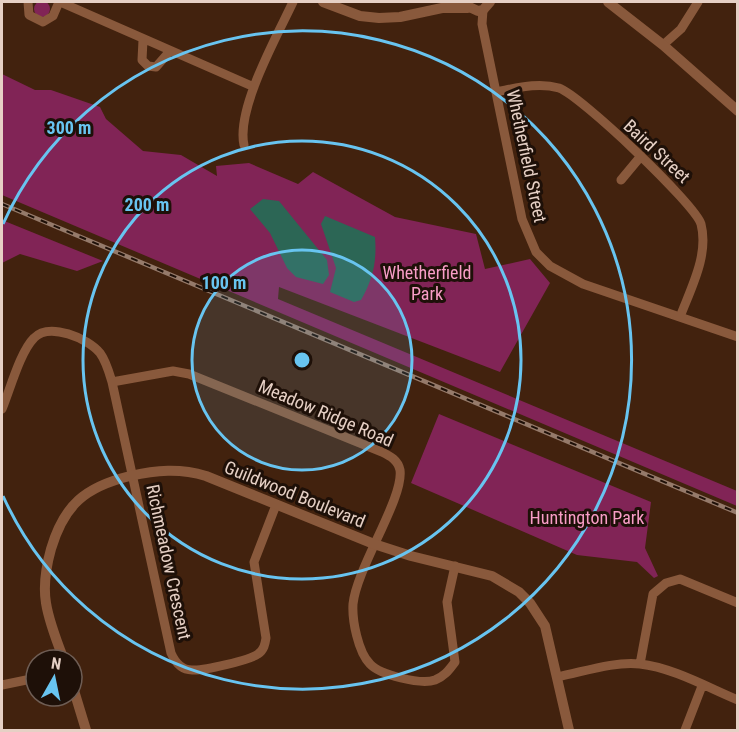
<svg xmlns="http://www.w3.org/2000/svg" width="739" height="732" font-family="'Roboto Condensed',sans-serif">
  <rect width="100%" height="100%" fill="#42220e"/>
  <path fill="#812456" d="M34 9a8 8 0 1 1 16 0a8 8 0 1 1-16 0Z
    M2,74L35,90H51L100,107L106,119L143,151L181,155L217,176L216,166L249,163L298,184L313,172L395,217L476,234L485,269L530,259L550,283L500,372L279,287L278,299L737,491V506L2,195Z
    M2,220L103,261L77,271L20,254L2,263Z
    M439,414L651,502L645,548L658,576L654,578L637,562L577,555L411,483Z"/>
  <path fill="#2c6655" d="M263,199L279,201L327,260L329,275L323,284L296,277L287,268L270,233L250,209Z
    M325,216L375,237C377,262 373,279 361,300L354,302L330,292L336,268L321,224Z"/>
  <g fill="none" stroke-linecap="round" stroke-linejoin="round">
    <path stroke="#89593c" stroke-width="9" d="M28,2L29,15L43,22L53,16L59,2
      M60,2L254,87
      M483,10L482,24L522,219L536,252L550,266L583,284L738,337
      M143,40L142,60L148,66L156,67L170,51
      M663,45L681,29L698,2
      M496,92C517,88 538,82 559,88C580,95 695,204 701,224C709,255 691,288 680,317
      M244,145C236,109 277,36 293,2
      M621,180L641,156
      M112,382L173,371L189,374L382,452C390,456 398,460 400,470C404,498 357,567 353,604C352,620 358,652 370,664C380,675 421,685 435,680C445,676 449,670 455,662L447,602L455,566
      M2,409C10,390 20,352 34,338C49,322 88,338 100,353C106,361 109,372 112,382L171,653C175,662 181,670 192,670C203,671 250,660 258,654C264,650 265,644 266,638L254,562L276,505
      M640,664L653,594L666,583L680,579L738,603
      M557,677C583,672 614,661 640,664C671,667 709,688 738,700
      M2,685L36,678
      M685,730L702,686"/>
    <path stroke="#89593c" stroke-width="10" d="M323,2L360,16L379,18L400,17L442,8H468
      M608,2L663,45L738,111
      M465,5L478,11L483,10L490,2
      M64,660C57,642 49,622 46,603C43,585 46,567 51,549C64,505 85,487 130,476C156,470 180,468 206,476L374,544L411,556L492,576L519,592L530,603L545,626L569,730
      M72,684L86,730"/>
    <defs>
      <path id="rail" d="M2,204L738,513"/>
    </defs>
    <use href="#rail" stroke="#957a6a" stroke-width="4.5"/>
    <use href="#rail" stroke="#1e1008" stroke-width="2" stroke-dasharray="7" stroke-linecap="butt"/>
  </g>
  <circle cx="302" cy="360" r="110" fill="#68c4f0" fill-opacity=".12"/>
  <g fill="none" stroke="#68c4f0" stroke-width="3">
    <circle cx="302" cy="360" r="110"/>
    <circle cx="302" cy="360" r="219"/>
    <path d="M3 224A329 329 0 1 1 3 496"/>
  </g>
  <g text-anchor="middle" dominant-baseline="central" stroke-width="6" stroke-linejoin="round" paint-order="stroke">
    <g font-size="18" fill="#e6d0c5" stroke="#1e1008">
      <text transform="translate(657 151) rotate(43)">Baird Street</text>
      <text transform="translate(527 156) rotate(78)">Whetherfield Street</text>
      <text transform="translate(326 413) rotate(23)">Meadow Ridge Road</text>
      <text transform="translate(295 494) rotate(22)">Guildwood Boulevard</text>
      <text transform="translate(169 562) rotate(78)">Richmeadow Crescent</text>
    </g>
    <g font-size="18" fill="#f99dc7" stroke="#1e1008">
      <text x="427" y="272">Whetherfield<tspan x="427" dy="21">Park</tspan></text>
      <text x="587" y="517">Huntington Park</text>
    </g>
  </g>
  <circle cx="302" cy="360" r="9" fill="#68c4f0" stroke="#1e1008" stroke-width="3"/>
  <g font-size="18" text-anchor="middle" font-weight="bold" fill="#68c4f0" stroke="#1e1008" stroke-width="6" stroke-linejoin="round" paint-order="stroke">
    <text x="69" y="134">300 m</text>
    <text x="147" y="211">200 m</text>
    <text x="224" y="289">100 m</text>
  </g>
  <rect width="739" height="732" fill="none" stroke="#e6d0c5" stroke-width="6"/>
  <g transform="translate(54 678) rotate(9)"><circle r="28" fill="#1e1008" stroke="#6e5d54" stroke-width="1.5"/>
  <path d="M0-4.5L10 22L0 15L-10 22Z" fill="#68c4f0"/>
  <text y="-9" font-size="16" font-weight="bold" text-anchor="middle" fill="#e6d0c5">N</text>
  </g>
</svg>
